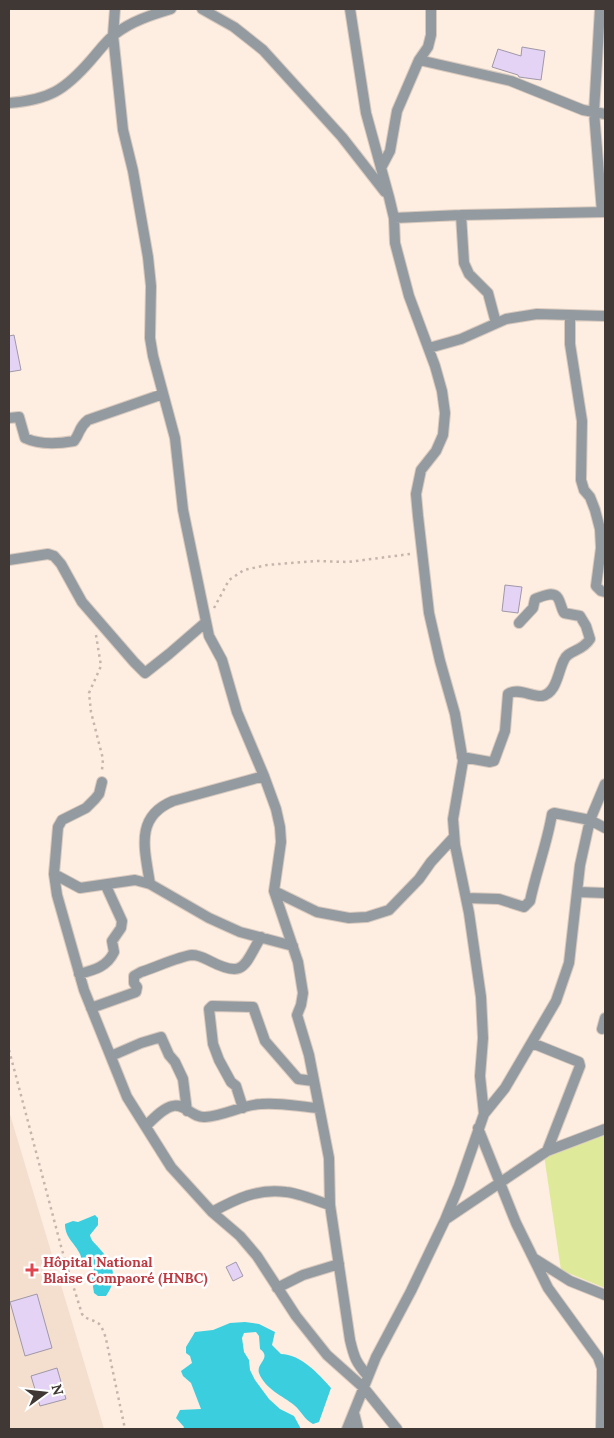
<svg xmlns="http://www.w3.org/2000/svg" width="614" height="1438" font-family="Lora,serif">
  <rect width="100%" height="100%" fill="#feede1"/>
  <path fill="#f4dece" d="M9,1111L104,1429H9Z"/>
  <path fill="#dee99a" d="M605,1134V1288L561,1270L544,1155Z"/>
  <path fill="#3bcedf" d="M95,1215L98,1218V1225L90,1235C91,1241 95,1243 99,1248C113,1263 119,1278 106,1296H98L94,1293L91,1274L94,1271L93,1266H86C82,1261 82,1259 80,1254C75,1243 65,1238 65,1224L73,1221L78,1222Z
    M245,1322L259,1324L275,1332L272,1345L281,1354C300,1354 319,1374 331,1388L319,1422L313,1424C304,1419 302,1412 294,1405C283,1396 265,1389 259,1373C256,1363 272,1358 260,1349L259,1336L256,1332L244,1333L242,1338L244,1352L249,1360L250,1370L255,1380L269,1399L280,1409L294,1416L301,1429H183L184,1427L176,1418L180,1410L201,1409L191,1383L183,1376L181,1371L192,1363L190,1356L186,1353V1347L195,1332L213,1330L230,1323Z"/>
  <path fill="#e4d3f5" stroke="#9f98a7" d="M522,47L545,51L541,80L519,77L518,75L492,67L498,49L521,56Z
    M14,335L21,370L9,372V336Z
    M505,585L522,587L518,613L502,611Z
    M236,1262L243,1276L233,1281L226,1267Z
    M37,1294L52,1348L25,1356L10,1302Z
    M57,1368L66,1399L40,1406L31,1376Z"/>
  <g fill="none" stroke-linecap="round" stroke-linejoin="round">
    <defs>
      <path id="street" d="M115,9L113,35L123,130L133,171L148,257L151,286L150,338L153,356L175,438L183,510L209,636L222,660L237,712L264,776L276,809L280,827L281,842L274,891L298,962L303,993L301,1005L297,1015L309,1055L329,1158L330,1205L350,1340C354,1357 356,1363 368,1376
        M202,9L234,27L263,50L342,137L385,192
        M600,9L594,112L602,212
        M419,60L511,81L583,110L605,114
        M9,103C49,100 65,90 91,60C99,51 106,41 115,34C132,21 151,15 171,9
        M381,168L390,151L397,111L419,60L428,47L431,35V9
        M461,215L464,263L469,274L488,293L496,323
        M394,218L461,215L605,212
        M570,316V344L582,421L581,480L584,490L590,497L595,510L600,529L601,548L596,586L601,591L605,592
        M429,348L461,339L506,319L537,314L605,316
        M9,418L19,417L25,438C40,445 58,444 74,441C81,432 78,428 88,420L163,394
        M9,560L48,554L54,556L61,564L82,602L134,662L145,673L169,654L206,622
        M462,757L490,762L494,761L505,731L508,694C517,687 532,697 542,696C557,693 558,671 564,660C568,650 582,652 590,639L586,626L580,616L564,613C561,608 561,603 558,598C553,590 541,597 535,599L533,608L519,623
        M102,782L99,794L95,799L86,808L62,820L58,827L54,874L57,895L84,990L127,1097L171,1167L212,1212L240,1236L257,1256L296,1316L327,1355L364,1388L397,1429
        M54,874L80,888L135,880L150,884L209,918L240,932L293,946
        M150,884C145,850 134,817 173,801L264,776
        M274,891L317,912L349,918L367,917L389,910L419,879L431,862L454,837
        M578,892L605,893
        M466,898L499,899L524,907L530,901C536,872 547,844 552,814L554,813L590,820L605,828
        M79,974C94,970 107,967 114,952L112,941L121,928L122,921L106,886
        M91,1008L136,992L137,987L134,983V976L141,972C154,968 180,956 192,955C199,955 204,958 210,961C245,979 244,965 261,937
        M602,1029L605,1018
        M532,1043L579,1062L580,1066L547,1151
        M111,1056L141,1043L161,1037L169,1055L175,1062L183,1079L187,1111
        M243,1108L236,1086L231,1082L219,1060L213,1044L209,1009L212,1006L253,1007L265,1041L298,1079L313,1081
        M484,1114L505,1088L556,1001L569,963L580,865L590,820L605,784
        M146,1126C153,1119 163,1108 173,1106C185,1103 192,1118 205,1117C224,1116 242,1105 261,1104C280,1102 300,1107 319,1108
        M478,1128L516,1223L548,1288L598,1357L602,1368V1377L601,1429
        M212,1212C236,1199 258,1188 286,1192C298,1193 317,1201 330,1205
        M446,1219L547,1151L605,1129
        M535,1259L570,1281L605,1295
        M277,1288L303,1275L339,1264
        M354,1413L358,1429
        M347,1429L376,1357L411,1291L445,1220L459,1186L484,1114L480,1076L483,1038L481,997L469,913L455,845L453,819L463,761L455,714L440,661L429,613L418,516L416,494L421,470L436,451L443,435L445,413L442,391L435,366L409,296L395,243L394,218L389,197L366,113L350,9"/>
    </defs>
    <use href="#street" stroke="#d8c9be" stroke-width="12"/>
    <path stroke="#c4b6ac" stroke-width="2.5" stroke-dasharray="2.5 4" stroke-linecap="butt" d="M214,608L229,580L244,570L267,565L316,561L348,562L410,554
      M96,635L101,666L89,693L91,712L103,759L102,770
      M9,1050L62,1250L82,1314C87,1321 96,1319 101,1326C103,1330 105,1335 106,1339L125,1429"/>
    <use href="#street" stroke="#949ba0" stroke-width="10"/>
  </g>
  <path fill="#e0444e" stroke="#fff" stroke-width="2" d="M29.5 1262.5h5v5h5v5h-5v5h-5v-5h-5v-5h5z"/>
  <g text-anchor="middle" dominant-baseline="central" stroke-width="5" stroke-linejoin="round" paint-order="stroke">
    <g font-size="14" font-weight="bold" fill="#be3a42" stroke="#fff" text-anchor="start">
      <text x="43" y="1262">Hôpital National<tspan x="43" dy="16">Blaise Compaoré (HNBC)</tspan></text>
    </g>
  </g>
  <rect width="614" height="1438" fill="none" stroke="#3f3834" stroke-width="20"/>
  <g transform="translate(45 1393) rotate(75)" stroke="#ffffff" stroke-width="4" paint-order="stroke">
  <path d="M0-4L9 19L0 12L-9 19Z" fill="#3f3834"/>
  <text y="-8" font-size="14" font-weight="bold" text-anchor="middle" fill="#3f3834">N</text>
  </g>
</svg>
